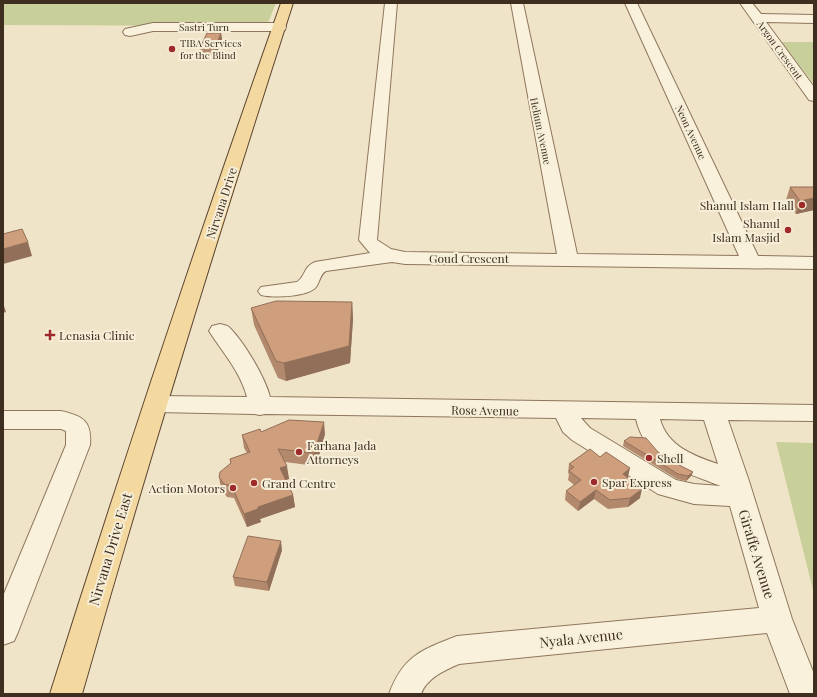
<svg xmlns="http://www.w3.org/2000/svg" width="817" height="697" font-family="'Playfair Display',serif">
  <rect width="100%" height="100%" fill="#f0e4c8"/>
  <path fill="#c9cf9b" d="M3,3H276L268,23L257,26L3,25Z
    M781,42H814V84Z
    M776,442L814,443V594Z"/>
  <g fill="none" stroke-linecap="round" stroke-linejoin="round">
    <defs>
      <path id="minor" d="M385,3H397L377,240L391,249L405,252L557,254L511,3H523L577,254L739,256L625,3H637L758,256L814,257V269L405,264L392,262L326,271C320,274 320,282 316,287C308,297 273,298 261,295L258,291L261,287L297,282C306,276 303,267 315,262L370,253L359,240Z
        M740,3H752L761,14L814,15V23L766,22L814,87V101L809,100Z
        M153,23H280L285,24L286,27L285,30L280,31H153L130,36L125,35L123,32L125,29Z
        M220,324C223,325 226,325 229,327C244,342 265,377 270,397L814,405V421L728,420L749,481L792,619L814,674V694H790L767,633L459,664C445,670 427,678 421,694H389C403,656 421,650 457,636L759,608L730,506L694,504L658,494L572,440L563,432L556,418L265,414L260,415L254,414L156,412L148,410L144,404L148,398L156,396L247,397C240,371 223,353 209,331L212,326ZM581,418L636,419C646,462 684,472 721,486L694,484L676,480L590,428ZM660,419L704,420L718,464C694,456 667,446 660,419Z
        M3,411H61C83,416 92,421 90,445L18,632L14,641L3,645V596L66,445V431L61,429H3Z"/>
      <path id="major" d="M281,3H293C219,232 148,462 82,694H50C123,462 200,232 281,3Z"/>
    </defs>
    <use href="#minor" stroke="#8d765c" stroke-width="2"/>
    <use href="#major" stroke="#5b4430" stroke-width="2"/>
    <use href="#minor" fill="#faf1dc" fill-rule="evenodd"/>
    <use href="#major" fill="#f3d9a0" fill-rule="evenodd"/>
  </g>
  <path fill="#b2896c" d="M221,33L222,40L216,55H201L200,48Z
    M790,187H814V210L796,214L786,200Z
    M352,302L353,319L350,363L286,381L278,378L254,325L251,308Z
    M261,432L325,434L316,466L285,462L289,479L286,480L293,495L295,507L260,519L261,522L247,527L234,498L227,497L221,489L219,477L231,464L230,459L247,453L244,448L242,435Z
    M624,441L658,452L669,460L693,472L691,476L686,481L677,479L623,446Z
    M569,464L628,477H627L640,498L628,507L608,509L594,499L578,511L565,500L566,491L574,485L568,480L569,474L568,473Z
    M282,550L269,591L235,586L233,577Z"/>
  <path fill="#916f58" d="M221,33L222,40L216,55L215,48Z
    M814,198V210L796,214L800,201Z
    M28,242L32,256L3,264V249Z
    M352,302L353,319L350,363L286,381L284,363Z
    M3,303L6,312L3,313Z
    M324,422L325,434L316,466L314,453Z
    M287,466L289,479L282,481L280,468Z
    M630,468L628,477L620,483L623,474Z
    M693,472L691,476L686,481L688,476Z
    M642,489L640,498L628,507L630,498Z
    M596,490L594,499L578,511L580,502Z
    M293,495L295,507L260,519L261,522L247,527L244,514L258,507Z
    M281,541L282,550L269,591L267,582Z"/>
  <path fill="#cf9f7d" stroke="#916f58" d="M207,33H221L215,48H200Z
    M790,187H814V198L800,201Z
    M22,229L28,242L3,249V234Z
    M276,301L352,302L349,346L284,363L276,361L251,308Z
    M289,420L324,422L314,453L278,449L287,466L280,468L293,495L258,507V509L244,514L232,486L224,484L219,477L220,472L231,463L230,459L250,452L242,435L260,429L261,432Z
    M630,437L646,438L658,452L669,460L693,472L688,476L678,474L624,441Z
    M590,449L600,457L606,452L630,468L623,474L642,489L630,498L610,500L596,490L580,502L566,491L581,480L569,471L574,467L569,464Z
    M248,536L281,541L267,582L233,577Z"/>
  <g fill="#9e2a2b" stroke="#f7eed8" stroke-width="1.5">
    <circle cx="172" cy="49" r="4"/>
    <circle cx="802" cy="205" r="4"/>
    <circle cx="788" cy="230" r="4"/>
    <path d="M48 329h4v4h4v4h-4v4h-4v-4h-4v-4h4z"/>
    <circle cx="299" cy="452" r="4"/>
    <circle cx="649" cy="458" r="4"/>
    <circle cx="594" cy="482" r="4"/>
    <circle cx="254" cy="483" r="4"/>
    <circle cx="233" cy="488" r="4"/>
  </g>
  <g text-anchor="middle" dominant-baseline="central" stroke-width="4" stroke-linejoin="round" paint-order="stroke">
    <g font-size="10" fill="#3d2e20" stroke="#f7eed8">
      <text x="204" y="27">Sastri Turn</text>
      <text transform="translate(780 50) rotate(54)">Argon Crescent</text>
      <text transform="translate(541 131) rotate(78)">Helium Avenue</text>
      <text transform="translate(691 132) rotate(65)">Neon Avenue</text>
    </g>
    <g font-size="10" fill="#3d2e20" stroke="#f7eed8" text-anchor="start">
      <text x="180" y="43">TIBA Services<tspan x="180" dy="12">for the Blind</tspan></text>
    </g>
    <g font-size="12" fill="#3d2e20" stroke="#f7eed8">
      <text transform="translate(221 203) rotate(-72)">Nirvana Drive</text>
      <text x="469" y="258">Goud Crescent</text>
      <text transform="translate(485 410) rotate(1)">Rose Avenue</text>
    </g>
    <g font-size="12" fill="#3d2e20" stroke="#f7eed8" text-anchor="start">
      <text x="794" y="205" text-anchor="end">Shanul Islam Hall</text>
      <text x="780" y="223" text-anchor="end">Shanul<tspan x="780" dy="14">Islam Masjid</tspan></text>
      <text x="59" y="335">Lenasia Clinic</text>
      <text x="307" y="445">Farhana Jada<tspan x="307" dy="14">Attorneys</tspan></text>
      <text x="657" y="458">Shell</text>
      <text x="602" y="482">Spar Express</text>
      <text x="262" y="483">Grand Centre</text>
      <text x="225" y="488" text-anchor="end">Action Motors</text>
    </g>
    <g font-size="14" fill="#3d2e20" stroke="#f7eed8">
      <text transform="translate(110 549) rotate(-73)">Nirvana Drive East</text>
      <text transform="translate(757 554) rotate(73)">Giraffe Avenue</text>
      <text transform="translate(581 638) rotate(-6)">Nyala Avenue</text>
    </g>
  </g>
  <rect width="817" height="697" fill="none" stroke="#3d2e20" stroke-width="8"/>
</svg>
